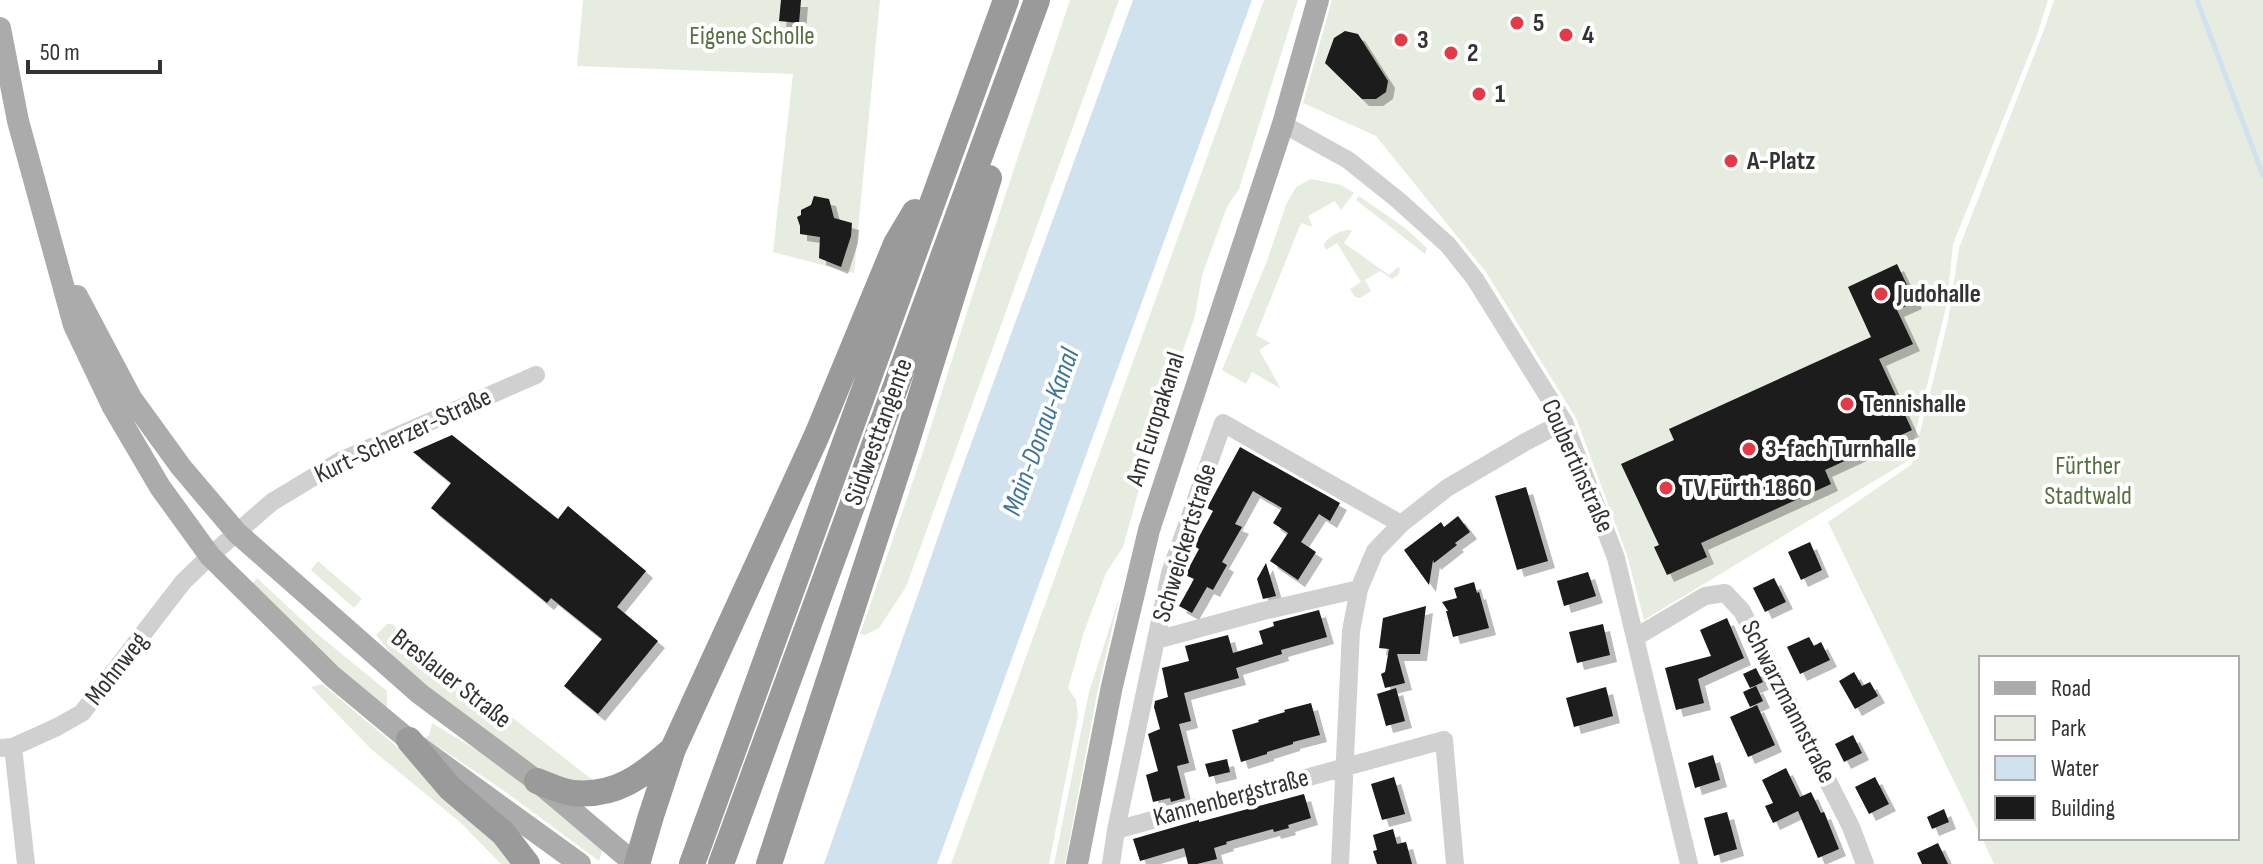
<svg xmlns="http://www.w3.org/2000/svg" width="2263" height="864" font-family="'Sofia Sans Condensed',sans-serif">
  <defs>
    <filter id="shadow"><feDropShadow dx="7" dy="7" stdDeviation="0" flood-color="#0004"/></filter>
  </defs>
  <rect width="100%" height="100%" fill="#fff"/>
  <path fill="#e6ecdf" d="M583,0H880L854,273L773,252L793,74L577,66Z
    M1070,0H1119L906,587L879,628L865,635L860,634L922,455L973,293Z
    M1264,0H1298L1239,189L1227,207L1202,275L1195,316L1157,425L1123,547L1106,573L1084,632L1068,688L1076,700L1078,716L1049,864H951Z
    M1332,0H2048L2037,35L1953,244L1947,303L1909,460L1644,620L1627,555L1576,418L1486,272L1376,136L1303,103Z
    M2054,0H2263V864H1994L1982,838H2237V658H1981V837L1828,522L1912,464L1948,321L1959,248L2045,27Z
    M1311,179L1341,185L1354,193L1341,210L1335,201L1308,216L1313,227L1301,223L1256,335L1270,343L1259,350L1281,389L1252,372L1246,384L1222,370L1267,261L1286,205L1296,187Z
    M1359,196L1405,228L1427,248L1425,254L1356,200Z
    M1349,230L1352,231L1344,243L1389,275L1398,267L1400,269L1399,274L1392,279L1380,271L1365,280L1371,291L1360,298L1355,297L1350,289L1361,282L1337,243L1326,250L1324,245C1327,237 1341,230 1349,230Z
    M318,561L362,599L354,608L311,570Z
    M257,578L316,633L387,691V706L384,709L251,586Z
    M1120,595L1097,694L1065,864H1054L1089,692Z
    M387,624H392L594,781L583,786L537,769L402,667L376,635Z
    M322,684L402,751L517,864H501L461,823L371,749L311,687Z
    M432,723L485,755L604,845L599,861L503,790L425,738L429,735Z"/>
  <path fill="#cfe2ee" d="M1133,0H1252L937,864H824L960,474Z"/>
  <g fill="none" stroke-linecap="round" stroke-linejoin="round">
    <path stroke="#cfe2ee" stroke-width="5" d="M2197,0L2263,175"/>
  </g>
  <path fill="#1a1a1a" filter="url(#shadow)" d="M781,0H801L799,23L779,21Z
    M1345,31L1358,34L1388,81L1386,92L1376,99H1362L1325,63L1334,38Z
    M814,196L829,199L834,218L852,223L851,236L841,267L819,258L820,237L800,234V226L797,217L801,215V210L811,205Z
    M1897,264L1915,302L1897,310L1913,344L1879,359L1912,430L1825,470L1831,484L1701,543L1707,557L1667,575L1654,547L1659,545L1621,464L1674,440L1669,429L1871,337L1848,287Z
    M452,435L558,519L568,506L646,571L617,607L658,641L598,714L564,686L602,639L551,598L547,603L431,508L451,483L413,452Z
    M1240,447L1340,503L1330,521L1319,514L1301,542L1316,552L1298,580L1270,561L1288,533L1273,523L1282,508L1253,491L1235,524L1242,527L1222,562L1227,565L1213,590L1207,587L1192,613L1179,606L1194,579L1185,575L1199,549L1194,546L1213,511L1207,508Z
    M1526,487L1548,561L1517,570L1495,496Z
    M1458,516L1470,532L1455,543L1457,545L1434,563L1433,560L1429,585L1404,550L1441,522L1444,527Z
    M1810,542L1822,570L1801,580L1788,552Z
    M1266,563L1276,596L1263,599L1257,579Z
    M1588,572L1596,596L1564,606L1557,581Z
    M1774,578L1786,602L1765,612L1753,588Z
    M1474,582L1477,593L1479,592L1489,628L1453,637L1446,611H1448L1442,602L1457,598L1454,588Z
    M1426,606L1420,654H1397L1405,683L1385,688L1381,674L1385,672L1389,649L1379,648L1383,618Z
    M1319,610L1327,637L1281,650L1282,654L1236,668L1239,678L1184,693L1191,721L1179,724L1189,763L1177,766L1185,798L1171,802L1170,798L1153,802L1146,775L1158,771L1148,734L1160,729L1154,707L1155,701L1168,697L1162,668L1189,661L1185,646L1228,635L1233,653L1263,644L1259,631L1274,626L1273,622Z
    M1727,618L1744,658L1698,679L1704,703L1676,710L1665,668L1711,656L1700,630Z
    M1603,624L1610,655L1577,663L1569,632Z
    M1809,637L1814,646L1821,642L1830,660L1800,674L1787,647Z
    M1756,668L1763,682L1750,688L1743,674Z
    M1854,672L1862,686L1870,682L1878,696L1855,709L1839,681Z
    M1756,686L1763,701L1750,707L1743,692Z
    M1606,687L1613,716L1574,727L1566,698Z
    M1396,688L1405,721L1386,726L1377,694Z
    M1311,703L1320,735L1293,742V744L1267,752V754L1241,762L1232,730L1259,722L1258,720L1285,712L1284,710Z
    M1757,705L1775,745L1748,757L1730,717Z
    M1853,735L1862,753L1844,762L1835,744Z
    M1713,755L1720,780L1695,788L1688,763Z
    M1227,759L1230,772L1209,777L1205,764Z
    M1786,768L1800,797L1811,792L1821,813L1824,812L1839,849L1818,858L1798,811L1773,823L1765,806L1773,803L1762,780Z
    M1394,777L1405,814L1382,820L1371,784Z
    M1875,777L1889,804L1869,814L1855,787Z
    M1304,794L1311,818L1288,825L1289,828L1274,832L1273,829L1226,842L1227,844L1214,848L1217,859L1197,864H1188L1184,848L1140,861L1133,839L1199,820V822Z
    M1944,809L1949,822L1932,829L1927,817Z
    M1727,812L1737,849L1714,856L1704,818Z
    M1393,829L1397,844L1406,842L1412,864H1377L1373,851L1377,850L1373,835Z
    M1938,843L1948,864H1922L1917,853Z"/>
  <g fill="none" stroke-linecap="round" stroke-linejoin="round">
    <path stroke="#d0d0d0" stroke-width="18" d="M1283,124L1348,160L1398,200L1448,245L1475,279L1564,422L1616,558L1689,864
      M1636,637L1705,596L1725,593L1742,611L1851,827L1865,864
      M1156,640L1263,611L1359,589
      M13,747L26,864
      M0,748L13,747L57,727L82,713L183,582L210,556L272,502L340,461L536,375
      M1116,830L1444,740L1455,864
      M1111,864L1116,830L1170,573L1223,423L1401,524
      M1340,864L1351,631L1359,589L1375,551L1401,524L1447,488L1527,441L1564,422"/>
    <path stroke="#ababab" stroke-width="22" d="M0,28L18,121L74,325L113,407L160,487L210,556L332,676L409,740L580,864
      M77,296L131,398L181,467L237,533L420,694L537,781L635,864
      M1077,864L1112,686L1149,530L1283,124L1318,0"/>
    <path stroke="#9a9a9a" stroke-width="26" d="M409,740L450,788L503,833L527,864
      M537,781C548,785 561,792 573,793C616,797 642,776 673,749
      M637,864L651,816L673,749L817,435L896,244L915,212
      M692,864L1006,0
      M721,864L1037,0
      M769,864L905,447L989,178"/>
  </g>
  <g fill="#e63946" stroke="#fff" stroke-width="3">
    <circle cx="1517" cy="23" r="8"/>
    <circle cx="1566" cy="35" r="8"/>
    <circle cx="1401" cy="40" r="8"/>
    <circle cx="1451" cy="53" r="8"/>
    <circle cx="1479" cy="94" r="8"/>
    <circle cx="1731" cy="161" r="8"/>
    <circle cx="1881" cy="294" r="8"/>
    <circle cx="1847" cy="404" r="8"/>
    <circle cx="1749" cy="449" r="8"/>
    <circle cx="1666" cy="488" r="8"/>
  </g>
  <g text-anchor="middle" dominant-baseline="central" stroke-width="8" stroke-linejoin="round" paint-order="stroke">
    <g font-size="26" font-weight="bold" fill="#333" stroke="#fff" text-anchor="start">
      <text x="1533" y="23">5</text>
      <text x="1582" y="35">4</text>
      <text x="1417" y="40">3</text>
      <text x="1467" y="53">2</text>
      <text x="1495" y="94">1</text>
      <text x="1747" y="161">A-Platz</text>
      <text x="1897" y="294">Judohalle</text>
      <text x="1863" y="404">Tennishalle</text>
      <text x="1765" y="449">3-fach Turnhalle</text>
      <text x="1682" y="488">TV Fürth 1860</text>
    </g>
    <g font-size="26" fill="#56703f" stroke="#fff">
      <text x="752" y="36">Eigene Scholle</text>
      <text x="2088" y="466">Fürther<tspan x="2088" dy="30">Stadtwald</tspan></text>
    </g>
    <g font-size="26" fill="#333" stroke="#fff">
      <text transform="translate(1156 419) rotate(-72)">Am Europakanal</text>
      <text transform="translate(879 432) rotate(-70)">Südwesttangente</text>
      <text transform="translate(403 436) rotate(-25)">Kurt-Scherzer-Straße</text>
      <text transform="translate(1577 466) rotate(66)">Coubertinstraße</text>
      <text transform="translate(1185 543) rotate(-73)">Schweickertstraße</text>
      <text transform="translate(117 669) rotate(-52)">Mohnweg</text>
      <text transform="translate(451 679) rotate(38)">Breslauer Straße</text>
      <text transform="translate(1788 702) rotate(63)">Schwarzmannstraße</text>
      <text transform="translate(1231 798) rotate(-15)">Kannenbergstraße</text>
    </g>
    <g font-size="28" font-style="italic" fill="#3f7597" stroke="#fff">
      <text transform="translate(1041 432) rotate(-70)">Main-Donau-Kanal</text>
    </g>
  </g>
  <rect x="1979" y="656" width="260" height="184" fill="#ffffff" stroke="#adadad" stroke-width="2"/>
  <rect x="1995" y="682" width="40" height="12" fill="#ababab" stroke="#adadad" stroke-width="2"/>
  <text x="2051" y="696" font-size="24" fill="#333333">Road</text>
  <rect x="1995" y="716" width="40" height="24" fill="#e6ecdf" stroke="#adadad" stroke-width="2"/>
  <text x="2051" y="736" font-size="24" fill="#333333">Park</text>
  <rect x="1995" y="756" width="40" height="24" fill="#cfe2ee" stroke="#adadad" stroke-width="2"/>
  <text x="2051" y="776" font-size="24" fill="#333333">Water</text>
  <rect x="1995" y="796" width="40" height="24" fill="#1a1a1a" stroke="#adadad" stroke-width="2"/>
  <text x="2051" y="816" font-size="24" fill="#333333">Building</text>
  <path d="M28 60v12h132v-12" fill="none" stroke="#333333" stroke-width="4"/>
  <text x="40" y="60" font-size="24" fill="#333333" stroke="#ffffff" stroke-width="6" paint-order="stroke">50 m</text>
</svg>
